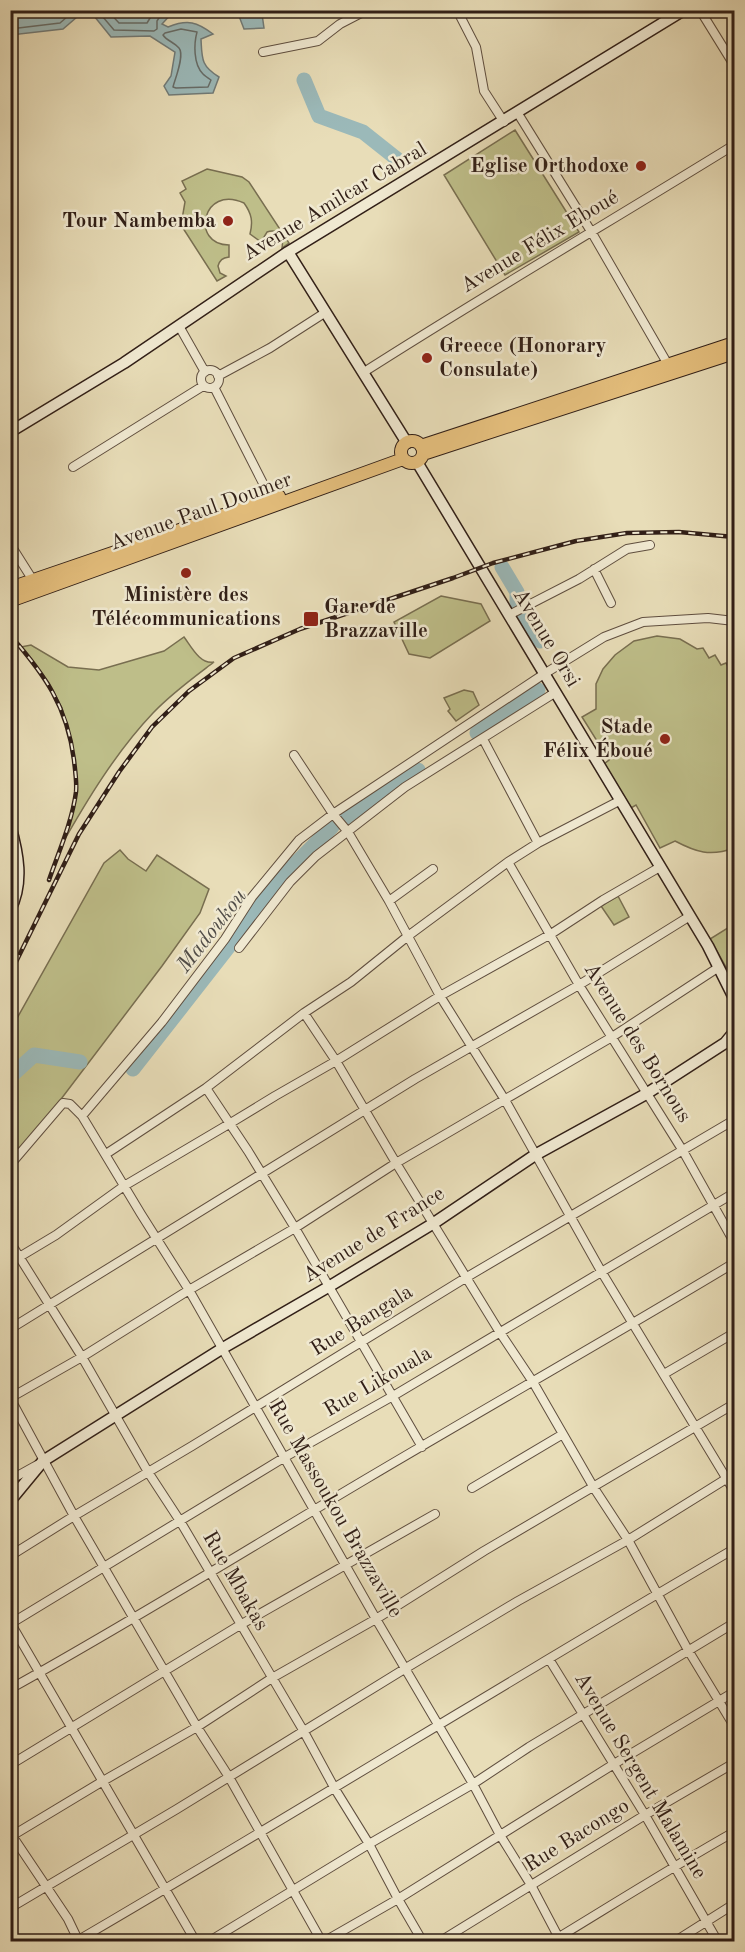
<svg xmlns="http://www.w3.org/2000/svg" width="745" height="1952" font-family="'Old Standard TT',serif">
  <rect width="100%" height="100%" fill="#e8ddb8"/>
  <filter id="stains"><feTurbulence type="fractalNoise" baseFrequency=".00333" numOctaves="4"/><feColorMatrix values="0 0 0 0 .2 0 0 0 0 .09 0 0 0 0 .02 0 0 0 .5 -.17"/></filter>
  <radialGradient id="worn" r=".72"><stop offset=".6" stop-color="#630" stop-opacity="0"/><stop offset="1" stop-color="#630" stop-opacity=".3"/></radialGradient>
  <path fill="#bebe89" stroke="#786e50" stroke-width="1.5" d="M515,130L579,232L505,275L444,175Z
    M207,169L242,177L249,182L289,243L282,248C284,237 278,228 267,232L261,242L250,234C253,222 252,214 244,203C202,184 190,245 229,245V257C222,258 220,260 218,266L220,273L226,276L217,281L181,225L185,202L180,193L186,189L182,181Z
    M441,596L481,604L490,621L430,658L409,654L394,622Z
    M657,636L680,639L697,649L703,648L709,658L715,655L721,665L726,663L734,676V848C710,857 696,852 675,841L660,848L636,805L631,808L604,764L609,760L582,717L596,709V684L603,669L615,655L634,641Z
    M184,637C191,646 200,665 214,662C193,678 172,693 153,713C116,752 87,800 61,846L70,818L76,790L72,747L62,708L49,683L21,647L31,645L68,667L99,670L164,651Z
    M464,690L473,692L479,705L456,721L448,711L450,709L444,698Z
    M120,850L128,859L146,871L157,855L209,889L200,913L162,966L11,1165V1029L104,863Z
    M618,896L629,917L614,925L601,906Z
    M734,924V981L710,939Z"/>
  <path fill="#9bb9b9" stroke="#717b78" stroke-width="1.5" d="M10,11L11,10L84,11L63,29L11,35Z
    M90,11H174L162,24L168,27C188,19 197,22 213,34L201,39C202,59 201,66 219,77L213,93L169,95L164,86L171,76L175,52L150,36L111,37Z
    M237,11H264L262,14L264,28L244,29Z"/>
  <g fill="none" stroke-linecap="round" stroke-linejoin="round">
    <path stroke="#666c68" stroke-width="1.5" d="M97,10L114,30L154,31L157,29V21L164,10
      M107,10L119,23H147L155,10
      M10,29L60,23L75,10
      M181,29L197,32C194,43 193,64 203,74C205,76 208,78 211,80L208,87L176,88L173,87C175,79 185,55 179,48C174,42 167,41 163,35L165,33Z"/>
    <path stroke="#9bb9b9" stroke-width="15" d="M304,80L319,116L363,132L397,159
      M502,567L517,592V606
      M523,615L540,641
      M477,733L538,690
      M346,818L418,770
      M133,1069L287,872L332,827
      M10,1077L34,1055L80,1062"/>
    <defs>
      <path id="street" d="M457,10L476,47L484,91L504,122
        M700,10L734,65
        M263,52L318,41L340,24L367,10
        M517,112L592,233L670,368
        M179,326L205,372
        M201 379a9 9 0 1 1 18 0a9 9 0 1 1-18 0Z
        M364,372C486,294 611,221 734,145
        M218,376L270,348L326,312
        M214,387L271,499
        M73,467L203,386
        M10,544L34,582
        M594,569L611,603
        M509,615L579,579L627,549L650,545
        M483,739L538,843
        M294,755L333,814L348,832L389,901L440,996L505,1100L601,1271L734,1491
        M508,862L579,985L683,1151L734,1242
        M389,901L433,869
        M239,948L290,882L316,856L405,787L556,692
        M304,1013L336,1061L396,1163L499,1331L533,1382L594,1488L628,1540L688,1650L734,1726
        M206,1088L248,1151L295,1228L422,1447
        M82,1116L162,1022L225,939L252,897L299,840L333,814L544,674L604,637L643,622L708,618L734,621
        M106,1154L206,1088L304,1013L351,982L408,936L508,862L538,843L621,800
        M10,1165L63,1103L70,1104L82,1116L141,1214L189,1290L376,1619L473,1784L500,1835L531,1885L561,1942
        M10,1242L82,1357L148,1472L180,1521L303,1730L335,1789L369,1844L398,1899L423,1942
        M21,1256L56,1235L124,1186L229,1124L275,1096L336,1061L440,996L551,934L603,900L660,867
        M10,1329L415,1079L579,985L690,916
        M664,1374L734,1333
        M10,1398L82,1357L189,1290L295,1228L396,1163L612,1037L719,967
        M10,1398L74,1516L197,1727L229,1777L322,1942
        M10,1480L37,1465
        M472,1488L563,1434
        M10,1556L74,1516L192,1446L467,1277L734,1120
        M10,1622L196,1942
        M10,1624L285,1457L393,1396L734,1193
        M549,1659L645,1815L718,1942
        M10,1689C131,1622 248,1549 366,1479C489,1406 613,1336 734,1263
        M10,1765L240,1625L435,1514
        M11,1834L68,1919L79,1942
        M10,1837L103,1781L197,1727L272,1678L376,1619L484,1551L734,1404
        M10,1908L177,1809L406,1668L518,1601L628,1540L734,1474
        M75,1942C296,1813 513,1678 734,1549
        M208,1942L369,1844L473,1784L529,1747L734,1623
        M323,1942L398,1899L614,1764L734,1692
        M439,1942L645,1815L734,1763
        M551,1942C612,1905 672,1867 734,1832
        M674,1942L734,1904"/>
      <path id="secondary" d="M288,252L407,443
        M10,432L124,363L288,252L684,10
        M417,462L708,946L734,998
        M10,825C18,853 24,883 10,910
        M10,1501L43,1461L223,1348L330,1286L434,1223L535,1155L646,1094L725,1043L734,1032"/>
      <path id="primary" d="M401 452a11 11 0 1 1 22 0a11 11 0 1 1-22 0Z
        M421,446L734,343
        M423,454L734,353
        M10,588L279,496
        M10,601L403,459"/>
    </defs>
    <use href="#street" stroke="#5f4e3f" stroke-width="10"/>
    <use href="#secondary" stroke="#311f17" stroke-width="13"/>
    <use href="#primary" stroke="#311f17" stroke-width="14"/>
    <use href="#street" stroke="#f0e9d1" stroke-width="8"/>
    <use href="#secondary" stroke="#f0e9d1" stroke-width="10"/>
    <use href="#primary" stroke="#e4be7c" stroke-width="12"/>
    <defs>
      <path id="rail" d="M10,635C45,675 67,706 74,760C75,770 77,782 76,792C72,822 59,851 49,880
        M10,974L79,834L119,772L152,727L189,691L234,658L300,629L453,578L493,563L576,541L627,533L679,532L734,537"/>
    </defs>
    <use href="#rail" stroke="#311f17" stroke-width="4.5"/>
    <use href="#rail" stroke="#f0e9d1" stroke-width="2" stroke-dasharray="7" stroke-linecap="butt"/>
  </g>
  <g fill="#8f2418" stroke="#f0e9d1" stroke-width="2">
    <circle cx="641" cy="166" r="6"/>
    <circle cx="228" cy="221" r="6"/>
    <circle cx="427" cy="358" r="6"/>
    <circle cx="186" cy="573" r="6"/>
    <rect x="303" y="611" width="16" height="16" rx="3"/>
    <circle cx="665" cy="739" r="6"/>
  </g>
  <g text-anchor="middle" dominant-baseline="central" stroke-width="5" stroke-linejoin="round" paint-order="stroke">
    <g font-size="21" font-weight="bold" fill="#311f17" stroke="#f0e9d1" text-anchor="end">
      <text x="629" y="166">Eglise Orthodoxe</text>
      <text x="216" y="221">Tour Nambemba</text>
      <text x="439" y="346" text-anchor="start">Greece (Honorary<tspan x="439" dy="24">Consulate)</tspan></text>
      <text x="186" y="595" text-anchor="middle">Ministère des<tspan x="186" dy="24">Télécommunications</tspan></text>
      <text x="324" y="607" text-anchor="start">Gare de<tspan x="324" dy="24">Brazzaville</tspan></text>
      <text x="653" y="727">Stade<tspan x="653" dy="24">Félix Éboué</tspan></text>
    </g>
    <g font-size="21" fill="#311f17" stroke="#f0e9d1">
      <text transform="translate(335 202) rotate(-31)">Avenue Amilcar Cabral</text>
      <text transform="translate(540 242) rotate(-31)">Avenue Félix Eboué</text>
      <text transform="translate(201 512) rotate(-20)">Avenue Paul Doumer</text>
      <text transform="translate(546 638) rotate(59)">Avenue Orsi</text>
      <text transform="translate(637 1043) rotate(58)">Avenue des Bornous</text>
      <text transform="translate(374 1235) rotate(-32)">Avenue de France</text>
      <text transform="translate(362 1321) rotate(-32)">Rue Bangala</text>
      <text transform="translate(378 1382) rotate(-30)">Rue Likouala</text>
      <text transform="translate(335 1509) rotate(60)">Rue Massoukou Brazzaville</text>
      <text transform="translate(235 1581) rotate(60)">Rue Mbakas</text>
      <text transform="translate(640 1776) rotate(59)">Avenue Sergent Malamine</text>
      <text transform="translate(577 1836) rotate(-32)">Rue Bacongo</text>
    </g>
    <g font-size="22" font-style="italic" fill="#514d48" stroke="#f0e9d1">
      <text transform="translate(212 931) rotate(-52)">Madoukou</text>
    </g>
  </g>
  <rect width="745" height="1952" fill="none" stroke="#e8ddb8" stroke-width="36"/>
  <rect x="12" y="12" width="721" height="1928" fill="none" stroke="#311f17" stroke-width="3"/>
  <rect x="18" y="18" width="709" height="1916" fill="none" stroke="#311f17" stroke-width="1.5"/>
  <rect width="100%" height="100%" filter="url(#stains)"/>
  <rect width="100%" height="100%" fill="url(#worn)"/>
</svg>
